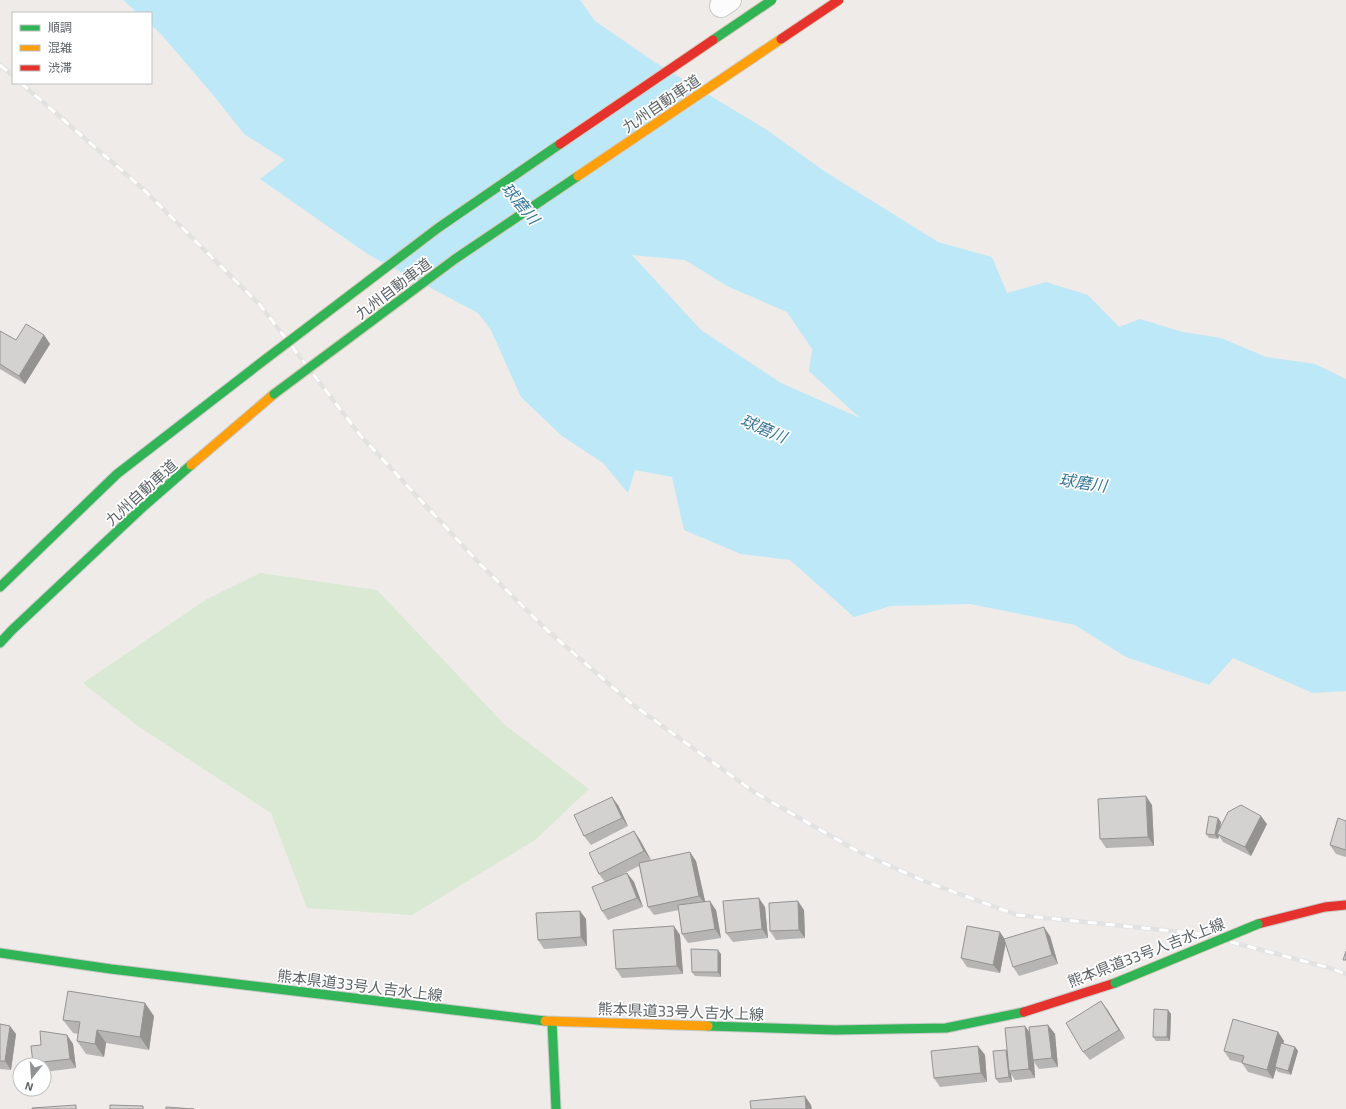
<svg xmlns="http://www.w3.org/2000/svg" width="1346" height="1109" font-family="'Exo 2','Noto Sans JP',sans-serif">
  <rect width="100%" height="100%" fill="#eeebe8"/>
  <path fill="#d9e9d3" d="M260,573L377,590L505,725L589,789L535,840L412,915L307,908L271,813L138,726L83,683L207,599Z"/>
  <path fill="#bce8f8" fill-rule="evenodd" d="M123,0H580L595,21L653,61L767,130L824,171L938,242L992,257L1007,293L1046,282L1088,295L1119,327L1140,319L1183,332L1221,338L1266,357L1315,364L1346,379V691L1313,693L1233,658L1209,685L1126,657L1075,625L970,604L891,606L854,617L790,560L741,554L684,530L672,477L635,470L628,493L603,463L562,436L521,397L491,330L478,313L369,255L260,179L285,160L244,134L214,96L161,34L151,25V13H138ZM632,255L685,260L727,286L787,312L812,349L809,371L860,418L781,383L701,330Z"/>
  <g fill="none" stroke-linecap="round" stroke-linejoin="round">
    <defs>
      <path id="street" d="M721,6L730,0"/>
      <path id="fast" d="M0,587L117,474L254,368
        M0,643L12,630L144,506L191,465
        M0,953L111,969L545,1021
        M552,1022L556,1109
        M708,1026L835,1030L946,1028L1024,1012"/>
      <path id="slow" d="M191,465L274,394
        M545,1021L708,1026"/>
      <path id="jam" d="M1258,924L1325,907L1346,905
        M1024,1012L1115,983"/>
    </defs>
    <use href="#street" stroke="#c9c9c9" stroke-width="24"/>
    <use href="#fast" stroke="#c9c9c9" stroke-width="11"/>
    <use href="#slow" stroke="#c9c9c9" stroke-width="11"/>
    <use href="#jam" stroke="#c9c9c9" stroke-width="11"/>
    <use href="#street" stroke="#fcfcfc" stroke-width="22"/>
    <use href="#fast" stroke="#30b455" stroke-width="9"/>
    <use href="#slow" stroke="#ff9f0a" stroke-width="9"/>
    <use href="#jam" stroke="#e5322d" stroke-width="9"/>
    <defs>
      <path id="rail" d="M0,65L13,76
        M21,83L142,188L260,305L360,435L480,564L548,631L632,704L754,792L859,852L924,881L1017,915L1201,934L1330,968L1346,974"/>
    </defs>
    <use href="#rail" stroke="#e3e2e3" stroke-width="4.5"/>
    <use href="#rail" stroke="#fff" stroke-width="3" stroke-dasharray="9" stroke-linecap="butt"/>
    <defs>
      <path id="fast-bridge" d="M713,40L772,0
        M254,368L438,228L560,144
        M274,394L455,259L578,176
        M1115,983L1258,924"/>
      <path id="slow-bridge" d="M578,176L781,39"/>
      <path id="jam-bridge" d="M781,39L839,0
        M560,144L713,40"/>
    </defs>
    <use href="#fast-bridge" stroke="#d6c7b6" stroke-width="11" stroke-linecap="butt"/>
    <use href="#slow-bridge" stroke="#d6c7b6" stroke-width="11" stroke-linecap="butt"/>
    <use href="#jam-bridge" stroke="#d6c7b6" stroke-width="11" stroke-linecap="butt"/>
    <use href="#fast-bridge" stroke="#30b455" stroke-width="9"/>
    <use href="#slow-bridge" stroke="#ff9f0a" stroke-width="9"/>
    <use href="#jam-bridge" stroke="#e5322d" stroke-width="9"/>
  </g>
  <path fill="#b6b5b4" d="M0,331L16,340L44,335L50,344L25,384L0,369Z
    M618,805L628,826L591,845L584,836Z
    M1152,805L1154,846L1106,848L1100,839Z
    M1218,818L1221,822L1220,828L1267,824L1251,856L1223,842L1219,836L1218,839L1209,838L1206,834Z
    M1346,821V857L1336,854L1330,845Z
    M634,831L640,840L651,860L696,861L705,902L716,910L721,938L688,943L682,934L679,910L654,915L648,907L639,866L611,880L627,873L634,882L643,907L608,920L602,911L605,882L599,874Z
    M765,907L768,938L733,942L726,933Z
    M804,910L805,938L776,940L770,931Z
    M580,911L586,919L587,946L544,949L538,940Z
    M680,935L683,974L622,978L616,969Z
    M1050,936L1058,964L1019,976L1013,967L1006,943L1000,973L967,967L961,958L1005,939Z
    M721,954V977L695,976L692,972Z
    M1107,1009L1125,1038L1090,1060L1083,1052Z
    M1168,1010L1171,1014L1170,1041H1156L1153,1037Z
    M154,1016L149,1050L106,1043L104,1057L86,1054L77,1041L78,1034L73,1033L63,1020Z
    M0,1024L16,1034L11,1070L0,1069Z
    M1048,1025L1055,1034L1058,1067L1039,1069L1034,1062L1035,1078L1015,1080L1011,1074L1012,1082L999,1083L996,1079L1006,1050L1007,1051L1025,1026L1030,1032Z
    M1278,1032L1284,1041L1283,1044L1295,1047L1298,1051L1291,1075L1278,1072L1276,1069L1273,1079L1248,1072L1242,1063L1230,1060L1224,1051Z
    M67,1035L73,1044L76,1068L44,1072V1065H34L33,1063L41,1045Z
    M978,1046L985,1055L987,1082L940,1087L934,1078Z"/>
  <path fill="#949392" d="M44,335L50,344L25,384L19,376Z
    M1146,796L1152,805L1154,846L1148,837Z
    M612,797L618,805L628,826L622,818Z
    M1261,816L1267,824L1251,856L1245,847Z
    M1218,818L1221,822L1219,834H1217L1219,836L1218,839L1215,835Z
    M634,831L640,840L651,860L644,851Z
    M690,852L696,861L706,905L699,896Z
    M627,873L634,882L643,907L637,898Z
    M759,898L765,907L768,938L762,929Z
    M710,901L716,910L721,938L715,929Z
    M798,901L804,910L805,938L799,930Z
    M580,911L586,919L587,946L581,937Z
    M674,926L680,935L683,974L677,966Z
    M1044,927L1050,936L1058,964L1052,955Z
    M1000,932L1006,941L1000,973L993,965Z
    M718,950L721,954V977L718,972Z
    M1101,1001L1107,1009L1125,1038L1119,1030Z
    M145,1003L154,1016L149,1050L140,1037Z
    M1168,1010L1171,1014L1170,1041L1167,1037Z
    M1048,1025L1055,1034L1058,1067L1052,1058Z
    M10,1026L16,1034L11,1070L5,1061Z
    M1025,1026L1031,1035L1033,1060L1034,1062L1035,1078L1029,1069Z
    M97,1030L106,1043L104,1057L95,1044Z
    M1278,1032L1284,1041L1276,1068L1275,1067L1276,1069L1273,1079L1267,1070Z
    M67,1035L73,1044L76,1068L70,1059Z
    M978,1046L985,1055L987,1082L981,1073Z
    M1295,1047L1298,1051L1291,1075L1288,1071Z
    M1006,1050L1009,1054V1071L1011,1074L1012,1082L1009,1077Z
    M805,1096L811,1105L812,1109H806Z"/>
  <path fill="#d4d2d1" stroke="#949392" d="M26,324L44,335L19,376L0,364V331L16,340Z
    M1146,796L1148,837L1100,839L1098,799Z
    M612,797L622,818L584,836L574,815Z
    M1241,805L1261,816L1245,847L1217,834L1228,812Z
    M1209,816L1218,818L1215,835L1206,834Z
    M1338,818L1346,821V850L1330,845Z
    M634,831L644,851L599,874L589,853Z
    M690,852L699,896L648,907L639,863Z
    M627,873L637,898L602,911L592,887Z
    M759,898L762,929L726,933L723,901Z
    M710,901L715,929L682,934L678,905Z
    M798,901L799,930L770,931L769,903Z
    M580,911L581,937L538,940L536,913Z
    M674,926L677,966L616,969L613,930Z
    M967,926L1000,932L993,965L961,958Z
    M1044,927L1052,955L1013,967L1004,939Z
    M691,949L718,950V972H692Z
    M1346,951V960H1343Z
    M68,991L145,1003L140,1037L97,1030L95,1044L77,1041L80,1022L63,1020Z
    M1101,1001L1119,1030L1083,1052L1066,1023Z
    M1154,1009L1168,1010L1167,1037H1153Z
    M1233,1019L1278,1032L1267,1070L1242,1063L1244,1056L1224,1051Z
    M0,1024L10,1026L5,1061H0Z
    M1048,1025L1052,1058L1033,1060L1029,1027Z
    M1025,1026L1029,1069L1009,1071L1005,1028Z
    M40,1031L67,1035L70,1059L33,1063L31,1046L41,1045Z
    M1281,1043L1295,1047L1288,1071L1275,1067Z
    M978,1046L981,1073L934,1078L931,1051Z
    M1006,1050L1009,1077L996,1079L993,1051Z
    M805,1096L806,1109H751L750,1101Z
    M76,1105V1109H32V1108Z
    M110,1105L143,1106V1109H110Z
    M166,1107L194,1109H166Z"/>
  <g text-anchor="middle" dominant-baseline="central" stroke-width="3.5" stroke-linejoin="round" paint-order="stroke">
    <g font-size="15" fill="#5d6366" stroke="#fff">
      <text transform="translate(661 103) rotate(-34)">九州自動車道</text>
      <text transform="translate(393 288) rotate(-37)">九州自動車道</text>
      <text transform="translate(141 492) rotate(-42)">九州自動車道</text>
      <text transform="translate(1146 952) rotate(-21)">熊本県道33号人吉水上線</text>
      <text transform="translate(360 985) rotate(7)">熊本県道33号人吉水上線</text>
      <text transform="translate(681 1011) rotate(2)">熊本県道33号人吉水上線</text>
    </g>
    <g font-size="16" font-style="italic" fill="#397799" stroke="#fff">
      <text transform="translate(521 203) rotate(50)">球磨川</text>
      <text transform="translate(764 428) rotate(23)">球磨川</text>
      <text transform="translate(1083 482) rotate(8)">球磨川</text>
    </g>
  </g>
  <rect x="12" y="12" width="140" height="72" fill="#ffffff" stroke="#bec1c2"/>
  <rect x="20" y="25" width="20" height="6" fill="#30b455" stroke="#bec1c2"/>
  <text x="48" y="32" font-size="12" fill="#5d6366">順調</text>
  <rect x="20" y="45" width="20" height="6" fill="#ff9f0a" stroke="#bec1c2"/>
  <text x="48" y="52" font-size="12" fill="#5d6366">混雑</text>
  <rect x="20" y="65" width="20" height="6" fill="#e5322d" stroke="#bec1c2"/>
  <text x="48" y="72" font-size="12" fill="#5d6366">渋滞</text>
  <g transform="translate(32 1077) rotate(197)"><circle r="19" fill="#ffffff" stroke="#bec1c2"/>
  <path d="M0-3L7 15L0 10L-7 15Z" fill="#909394"/>
  <text y="-6" font-size="11" font-weight="bold" text-anchor="middle" fill="#5d6366">N</text>
  </g>
</svg>
